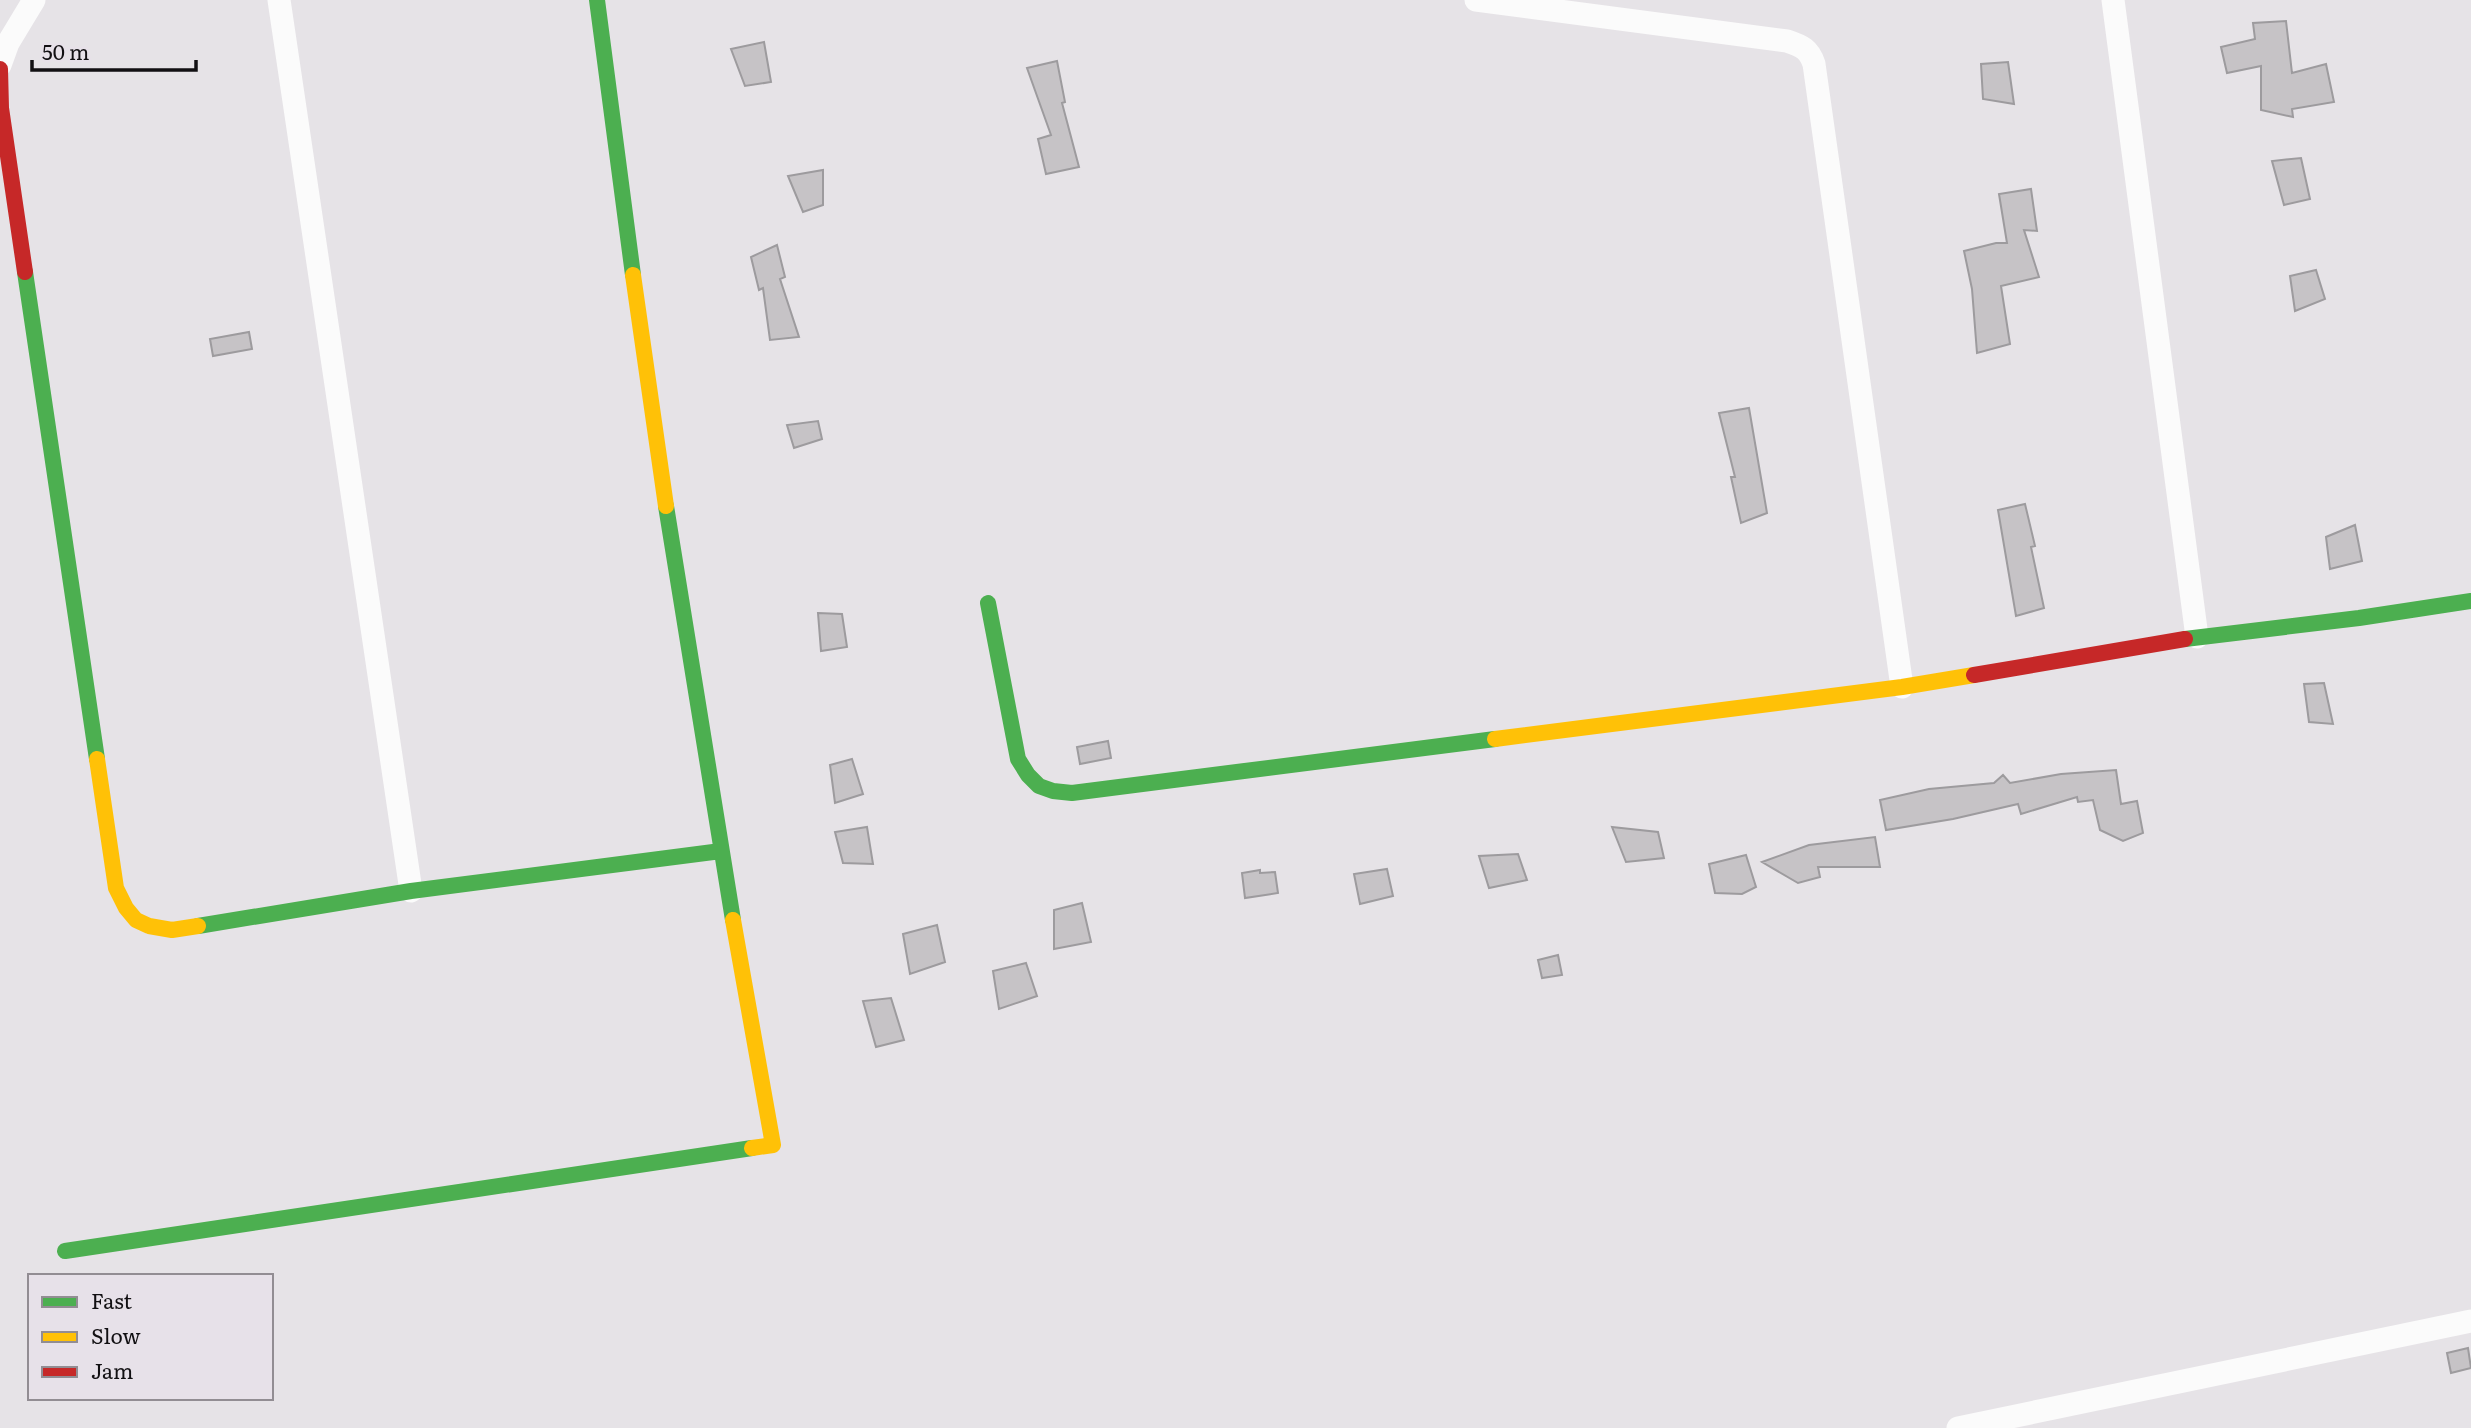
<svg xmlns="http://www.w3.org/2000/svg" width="2471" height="1428" font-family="Literata,serif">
  <rect width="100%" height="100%" fill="#e6e3e7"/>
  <path fill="#c6c3c6" stroke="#9d9b9e" stroke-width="2" d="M2286,21L2292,73L2326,64L2334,102L2292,109L2293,117L2261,110V66L2227,73L2221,47L2255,39L2253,23Z
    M764,42L771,82L745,86L731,49Z
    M1057,61L1065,102L1062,103L1079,167L1046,174L1038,139L1051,135L1027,68Z
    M2008,62L2014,104L1983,99L1981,64Z
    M2301,158L2310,199L2284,205L2272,161Z
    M823,170V205L803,212L788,176Z
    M2031,189L2037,231L2024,230L2039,277L2001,286L2010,344L1977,353L1972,289L1964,251L1996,243H2007L1999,194Z
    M777,245L785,277L780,279L799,337L770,340L763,288L759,290L751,257Z
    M2316,270L2325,299L2295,311L2290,276Z
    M249,332L252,349L213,356L210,339Z
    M1749,408L1767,513L1741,523L1731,477H1735L1719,413Z
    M818,421L822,439L794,448L787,425Z
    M2025,504L2035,546L2031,547L2044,608L2016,616L1998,510Z
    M2355,525L2362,561L2330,569L2326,537Z
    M818,613L842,614L847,647L821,651Z
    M2324,683L2333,724L2309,722L2304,684Z
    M1108,741L1111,758L1080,764L1077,747Z
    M852,759L863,794L835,803L830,765Z
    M2116,770L2121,804L2137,801L2143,833L2123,841L2100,830L2093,800L2078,802L2077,797L2021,814L2018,804L1953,819L1886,830L1880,800L1929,789L1994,783L2003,775L2010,783L2061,774Z
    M867,827L873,864L843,863L835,832Z
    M1612,827L1658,832L1664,858L1626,862Z
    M1875,837L1880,867H1818L1820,877L1798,883L1762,862L1809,845Z
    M1518,854L1527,880L1489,888L1479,856Z
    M1746,855L1756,887L1742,894L1715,893L1709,864Z
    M1387,869L1393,896L1360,904L1354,874Z
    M1260,870V873L1275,872L1278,893L1245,898L1242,873Z
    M1082,903L1091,942L1054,949V910Z
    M937,925L945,962L910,974L903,934Z
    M1558,955L1562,975L1542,978L1538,960Z
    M1026,963L1037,996L999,1009L993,971Z
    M891,998L904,1040L876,1047L863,1001Z
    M2468,1348L2471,1368L2451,1373L2447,1353Z"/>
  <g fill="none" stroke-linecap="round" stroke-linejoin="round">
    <path stroke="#fbfbfb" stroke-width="23" d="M279,0L411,891
      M1476,0L1787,41C1802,46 1809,49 1814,64L1902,687
      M2113,0L2197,637
      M0,65L8,43L34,0
      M1958,1428L2471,1321"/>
    <path stroke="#4caf50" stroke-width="16" d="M597,0L633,275
      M25,272L97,759
      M666,506L733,920
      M988,603L1018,759L1028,775L1039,786L1053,791L1072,793L1495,739
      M2185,639L2359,618L2471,601
      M198,926L411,891L721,851
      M65,1251L752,1148"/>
    <path stroke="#ffc107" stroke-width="16" d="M633,275L666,506
      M1495,739L1902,687L1974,675
      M97,759L116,888L126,908L136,920L149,926L172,930L198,926
      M733,920L773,1145L752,1148"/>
    <path stroke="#c62828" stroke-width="16" d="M0,69L1,108L25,272
      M1974,675L2185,639"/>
  </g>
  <rect x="28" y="1274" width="245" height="126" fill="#e7e1e9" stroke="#928d93" stroke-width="2"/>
  <rect x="42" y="1297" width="35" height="10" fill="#4caf50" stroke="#928d93" stroke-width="2"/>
  <text x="91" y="1309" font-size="21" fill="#121013">Fast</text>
  <rect x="42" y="1332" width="35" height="10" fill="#ffc107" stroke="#928d93" stroke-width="2"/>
  <text x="91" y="1344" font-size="21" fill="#121013">Slow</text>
  <rect x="42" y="1367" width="35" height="10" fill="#c62828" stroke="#928d93" stroke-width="2"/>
  <text x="91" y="1379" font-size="21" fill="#121013">Jam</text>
  <path d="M32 60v10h164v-10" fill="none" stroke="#121013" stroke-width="3.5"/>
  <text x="42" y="60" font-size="21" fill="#121013" stroke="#e7e1e9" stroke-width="5" paint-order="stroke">50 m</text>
</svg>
